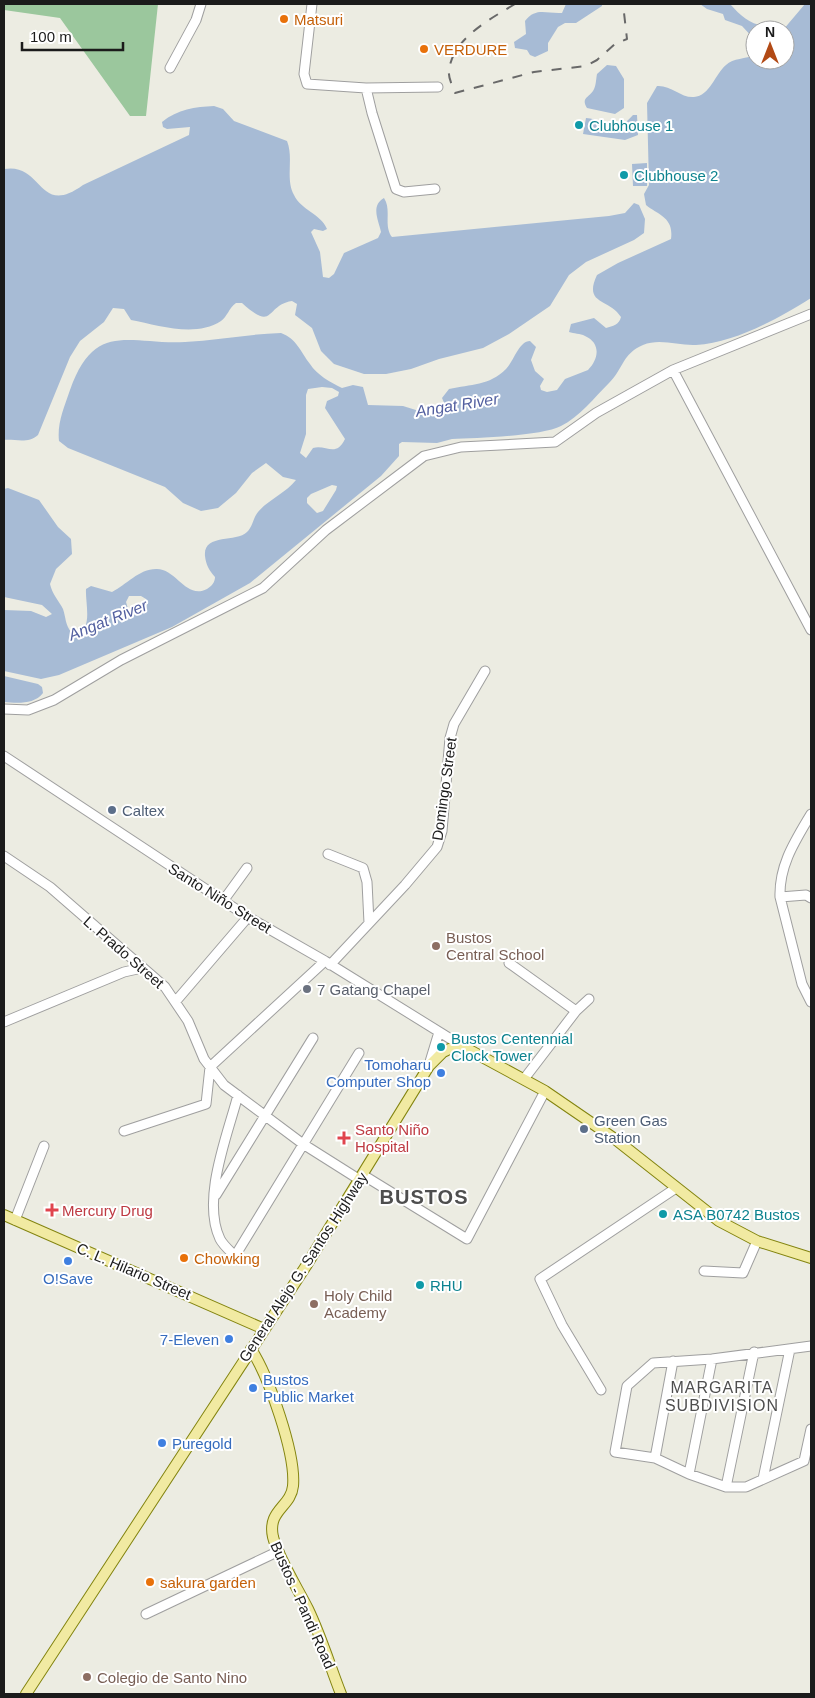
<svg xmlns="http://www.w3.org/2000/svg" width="815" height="1698" font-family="Arial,sans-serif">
  <rect width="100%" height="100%" fill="#ecece2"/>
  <path fill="#9bc79d" d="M4,4H158L146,116H130L60,18L4,10Z"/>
  <path fill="#a7bbd5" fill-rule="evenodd" d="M566,4H602V6L576,23H565L558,27L548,43V51L535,57L530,55L527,50L515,48L514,42L526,34L525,21C536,7 546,14 562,13Z
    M700,4H730C742,17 750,25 768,26L766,30H755V40L742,26L725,20L723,14L707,9Z
    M805,4H811V298C779,318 735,343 696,345C679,346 660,338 643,345C622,354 624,368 609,383C595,397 579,417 561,426C542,436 476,438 452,439L437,443L402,442L399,444V456L381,476L250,583L172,627L59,675L41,679L4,671V610L31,611L46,617L52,614L42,605L4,597V489L8,488L39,500L58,527L71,539L72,554L56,569L50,584C52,594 59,601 63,609C66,618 65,624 71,632C95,636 85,604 86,589L91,586L112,592C126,585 139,569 156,569C176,568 186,600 207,589C212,586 215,582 215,577C209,570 206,565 205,556C203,533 236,543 247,532C253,526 253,518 258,512C269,499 286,493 296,480L283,477L266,463L252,473L236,493L218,508L201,511L183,503L165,487L68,448L59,441C57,423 64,408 70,390C95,320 129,345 185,342C217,340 249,334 281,333C297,339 300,351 310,364C317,375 330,382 342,388L353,385L363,387L368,405L403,406L432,415L444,411L446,407L442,398L449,389C471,384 489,386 506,369C514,361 519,341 530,341L536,347L531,360L535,371L544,379L540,386L541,390L547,392L557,390L565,379L588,370C599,359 601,343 585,336C580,333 574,334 569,332L571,324L594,318L606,328C613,326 619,325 621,317C609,298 583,305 597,275L618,263L671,239C674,217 658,215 646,205L644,194L649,185L647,103L657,86C671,85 681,98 694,97C710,96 715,74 726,65C733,58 746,59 755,55V60H785V30H783ZM322,387L332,388L339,392L338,396L327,401L325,408L345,439C336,458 326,444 313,448L306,458L300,453L306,434V395L308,389ZM332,485L337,486L336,490L323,511L317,513L307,503V498L311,494ZM129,596H141L146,599L147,604L145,612H129L126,602Z
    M607,65L616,66L624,79V108L615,114L587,108C581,98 588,98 593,91C596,87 596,79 597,74Z
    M214,106L223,109L234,121L287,141C294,158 285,179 294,195C301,210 321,214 327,229L323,231L314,229L311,232L320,252L323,277L329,278L334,274L344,253L378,238L381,232C379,221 370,206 384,198C392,210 383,225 392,237L609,216L625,213L634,203L639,205L645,219L644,233L634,240L586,262L569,275L550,306L509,334L483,348L439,359L411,369L386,374H364L334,364L321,351L312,328L295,315L297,304L292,301C265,305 275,333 242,303H236C229,308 227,317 221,321C195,338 158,325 131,320L124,309L113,308L104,322L80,341L70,357L38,435C28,444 16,439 4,440V169C43,162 38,218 83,185L189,135L190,127L167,129L163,127L162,122C178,109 195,107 214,106Z
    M633,115H637L638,135L625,140L583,134L586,118C605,119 614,137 633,115Z
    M647,163V186H633L632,164Z
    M4,676L38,684L42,687L43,693C34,705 16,703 4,702Z"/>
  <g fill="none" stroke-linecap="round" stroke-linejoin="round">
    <defs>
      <path id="minor" d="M312,4L304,74L307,84L366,88L438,87
        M170,68L196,20L201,4
        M366,88L372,113L396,189L404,192L435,189
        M673,370L811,630
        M4,709L28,710L54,700L121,660L263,588L326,530L424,456L461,447L555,442L596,413L673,370L811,314
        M4,756L248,917L325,961L462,1046
        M811,814C795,841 779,865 780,897L802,984L811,1002
        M328,854L363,868L367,882L369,923
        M4,856L50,887L165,987L188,1021L204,1059L224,1085L303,1144L360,1180
        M780,897L806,895L811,898
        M223,901L247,868
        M509,963L576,1011
        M330,965L405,885L437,847L442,831L450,738L454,724L485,671
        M176,1001L248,917
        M4,1022L124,972L142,968
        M429,1065L439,1032
        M524,1079L576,1011L589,999
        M238,1095C228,1134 201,1199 220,1239C223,1245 230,1251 235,1256L359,1053
        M124,1131L206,1104L210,1067L325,961
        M363,1175L467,1239L545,1091
        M216,1195L313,1038
        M15,1220L44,1146
        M704,1271L743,1273L757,1241
        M811,1346L712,1359L653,1363L627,1386L615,1452L655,1458L689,1474L726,1487H746L804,1461L811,1429
        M601,1390L562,1325L540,1279L676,1188
        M655,1458L673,1361
        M689,1474L712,1359
        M763,1479L790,1349
        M726,1487L754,1352
        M146,1614L279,1551"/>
      <path id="major" d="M4,1215L264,1329
        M251,1349C269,1377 296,1454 293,1486C291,1507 267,1510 273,1537C278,1557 298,1589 308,1609C321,1636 330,1666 341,1694
        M26,1694L306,1266L429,1066L443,1052L456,1046H462L545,1091L615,1139L719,1221L757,1241L811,1258"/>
    </defs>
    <use href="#minor" stroke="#9f9f9f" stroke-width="11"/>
    <use href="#major" stroke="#83840f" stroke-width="12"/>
    <use href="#minor" stroke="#fff" stroke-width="9"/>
    <use href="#major" stroke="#f1eaa2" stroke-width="10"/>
    <path stroke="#696969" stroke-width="2" stroke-dasharray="10 10" stroke-linecap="butt" d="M515,4C490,19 452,39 449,71C448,78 453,87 455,93L534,72L586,66L597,60L615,44L627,39L623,4"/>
  </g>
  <g fill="#e8710a" stroke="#fff" stroke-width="2">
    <circle cx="284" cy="19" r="5"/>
    <circle cx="424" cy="49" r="5"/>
    <circle cx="184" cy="1258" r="5"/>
    <circle cx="150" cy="1582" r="5"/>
  </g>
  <g fill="#0f9aa8" stroke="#fff" stroke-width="2">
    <circle cx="579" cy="125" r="5"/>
    <circle cx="624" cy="175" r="5"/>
    <circle cx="441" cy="1047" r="5"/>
    <circle cx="663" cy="1214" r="5"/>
    <circle cx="420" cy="1285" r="5"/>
  </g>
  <g fill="#5c6f8a" stroke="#fff" stroke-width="2">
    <circle cx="112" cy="810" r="5"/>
    <circle cx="584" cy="1129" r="5"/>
  </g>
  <g fill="#8d6e63" stroke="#fff" stroke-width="2">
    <circle cx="436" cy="946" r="5"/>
    <circle cx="314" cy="1304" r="5"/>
    <circle cx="87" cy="1677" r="5"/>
  </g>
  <circle fill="#6b7280" stroke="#fff" stroke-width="2" cx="307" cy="989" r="5"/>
  <g fill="#3f7fe0" stroke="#fff" stroke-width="2">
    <circle cx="441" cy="1073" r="5"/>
    <circle cx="68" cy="1261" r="5"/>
    <circle cx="229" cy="1339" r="5"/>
    <circle cx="253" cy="1388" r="5"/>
    <circle cx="162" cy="1443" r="5"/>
  </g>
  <g fill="#e0444e" stroke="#fff" stroke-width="2">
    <path d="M341.5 1130.5h5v5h5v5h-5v5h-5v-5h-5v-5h5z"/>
    <path d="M49.5 1202.5h5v5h5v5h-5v5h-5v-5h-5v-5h5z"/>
  </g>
  <g text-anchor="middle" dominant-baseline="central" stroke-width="4" stroke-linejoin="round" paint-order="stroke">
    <g font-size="15" fill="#c56008" stroke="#fff" text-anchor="start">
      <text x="294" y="19">Matsuri</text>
      <text x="434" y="49">VERDURE</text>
      <text x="194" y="1258">Chowking</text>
      <text x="160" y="1582">sakura garden</text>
    </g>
    <g font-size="15" fill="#0d838f" stroke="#fff" text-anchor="start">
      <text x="589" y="125">Clubhouse 1</text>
      <text x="634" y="175">Clubhouse 2</text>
      <text x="451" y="1038">Bustos Centennial<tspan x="451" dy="17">Clock Tower</tspan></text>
      <text x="673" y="1214">ASA B0742 Bustos</text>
      <text x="430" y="1285">RHU</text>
    </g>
    <g font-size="15" fill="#1b1b1b" stroke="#fff">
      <text transform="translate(444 789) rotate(-82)">Domingo Street</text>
      <text transform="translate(220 898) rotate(32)">Santo Niño Street</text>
      <text transform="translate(124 952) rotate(41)">L. Prado Street</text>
      <text transform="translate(303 1267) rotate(-57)">General Alejo G. Santos Highway</text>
      <text transform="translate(134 1271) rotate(23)">C. L. Hilario Street</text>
      <text transform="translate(303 1605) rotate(66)">Bustos - Pandi Road</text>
    </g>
    <g font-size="15" fill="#4e5e75" stroke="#fff" text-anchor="start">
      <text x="122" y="810">Caltex</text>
      <text x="594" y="1120">Green Gas<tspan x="594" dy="17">Station</tspan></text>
    </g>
    <g font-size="15" fill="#785e54" stroke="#fff" text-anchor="start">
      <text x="446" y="937">Bustos<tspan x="446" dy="17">Central School</tspan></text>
      <text x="324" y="1295">Holy Child<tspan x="324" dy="17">Academy</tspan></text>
      <text x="97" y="1677">Colegio de Santo Nino</text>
    </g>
    <g font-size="15" fill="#5b616d" stroke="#fff" text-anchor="start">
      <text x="317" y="989">7 Gatang Chapel</text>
    </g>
    <g font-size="15" fill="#366cbe" stroke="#fff" text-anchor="end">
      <text x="431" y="1064">Tomoharu<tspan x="431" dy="17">Computer Shop</tspan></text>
      <text x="68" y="1278" text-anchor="middle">O!Save</text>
      <text x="219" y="1339">7-Eleven</text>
      <text x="263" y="1379" text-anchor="start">Bustos<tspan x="263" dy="17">Public Market</tspan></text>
      <text x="172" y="1443" text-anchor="start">Puregold</text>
    </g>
    <g font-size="15" fill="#be3a42" stroke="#fff" text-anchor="start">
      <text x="355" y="1129">Santo Niño<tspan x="355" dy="17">Hospital</tspan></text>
      <text x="62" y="1210">Mercury Drug</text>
    </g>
    <g font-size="16" font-style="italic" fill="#5360a0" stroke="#fff">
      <text transform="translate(457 405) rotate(-9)">Angat River</text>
      <text transform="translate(108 620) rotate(-22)">Angat River</text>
    </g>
    <g font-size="16" letter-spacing="1" fill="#4e4e4e" stroke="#fff">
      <text x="722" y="1387">MARGARITA<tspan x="722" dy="18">SUBDIVISION</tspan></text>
    </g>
    <g font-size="20" font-weight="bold" letter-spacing="1" fill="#4e4e4e" stroke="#fff">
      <text x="424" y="1197">BUSTOS</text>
    </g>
  </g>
  <rect width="815" height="1698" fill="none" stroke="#1b1b1b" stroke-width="10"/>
  <g transform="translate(770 45)"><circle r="24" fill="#ffffff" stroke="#a4a4a4"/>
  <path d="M0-4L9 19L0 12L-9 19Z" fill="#b24a15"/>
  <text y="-8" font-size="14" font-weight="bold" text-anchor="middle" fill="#1b1b1b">N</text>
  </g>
  <path d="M22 42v8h101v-8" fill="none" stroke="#1b1b1b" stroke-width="2.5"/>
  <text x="30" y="42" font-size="15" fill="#1b1b1b" stroke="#ffffff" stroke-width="4" paint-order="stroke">100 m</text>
</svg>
